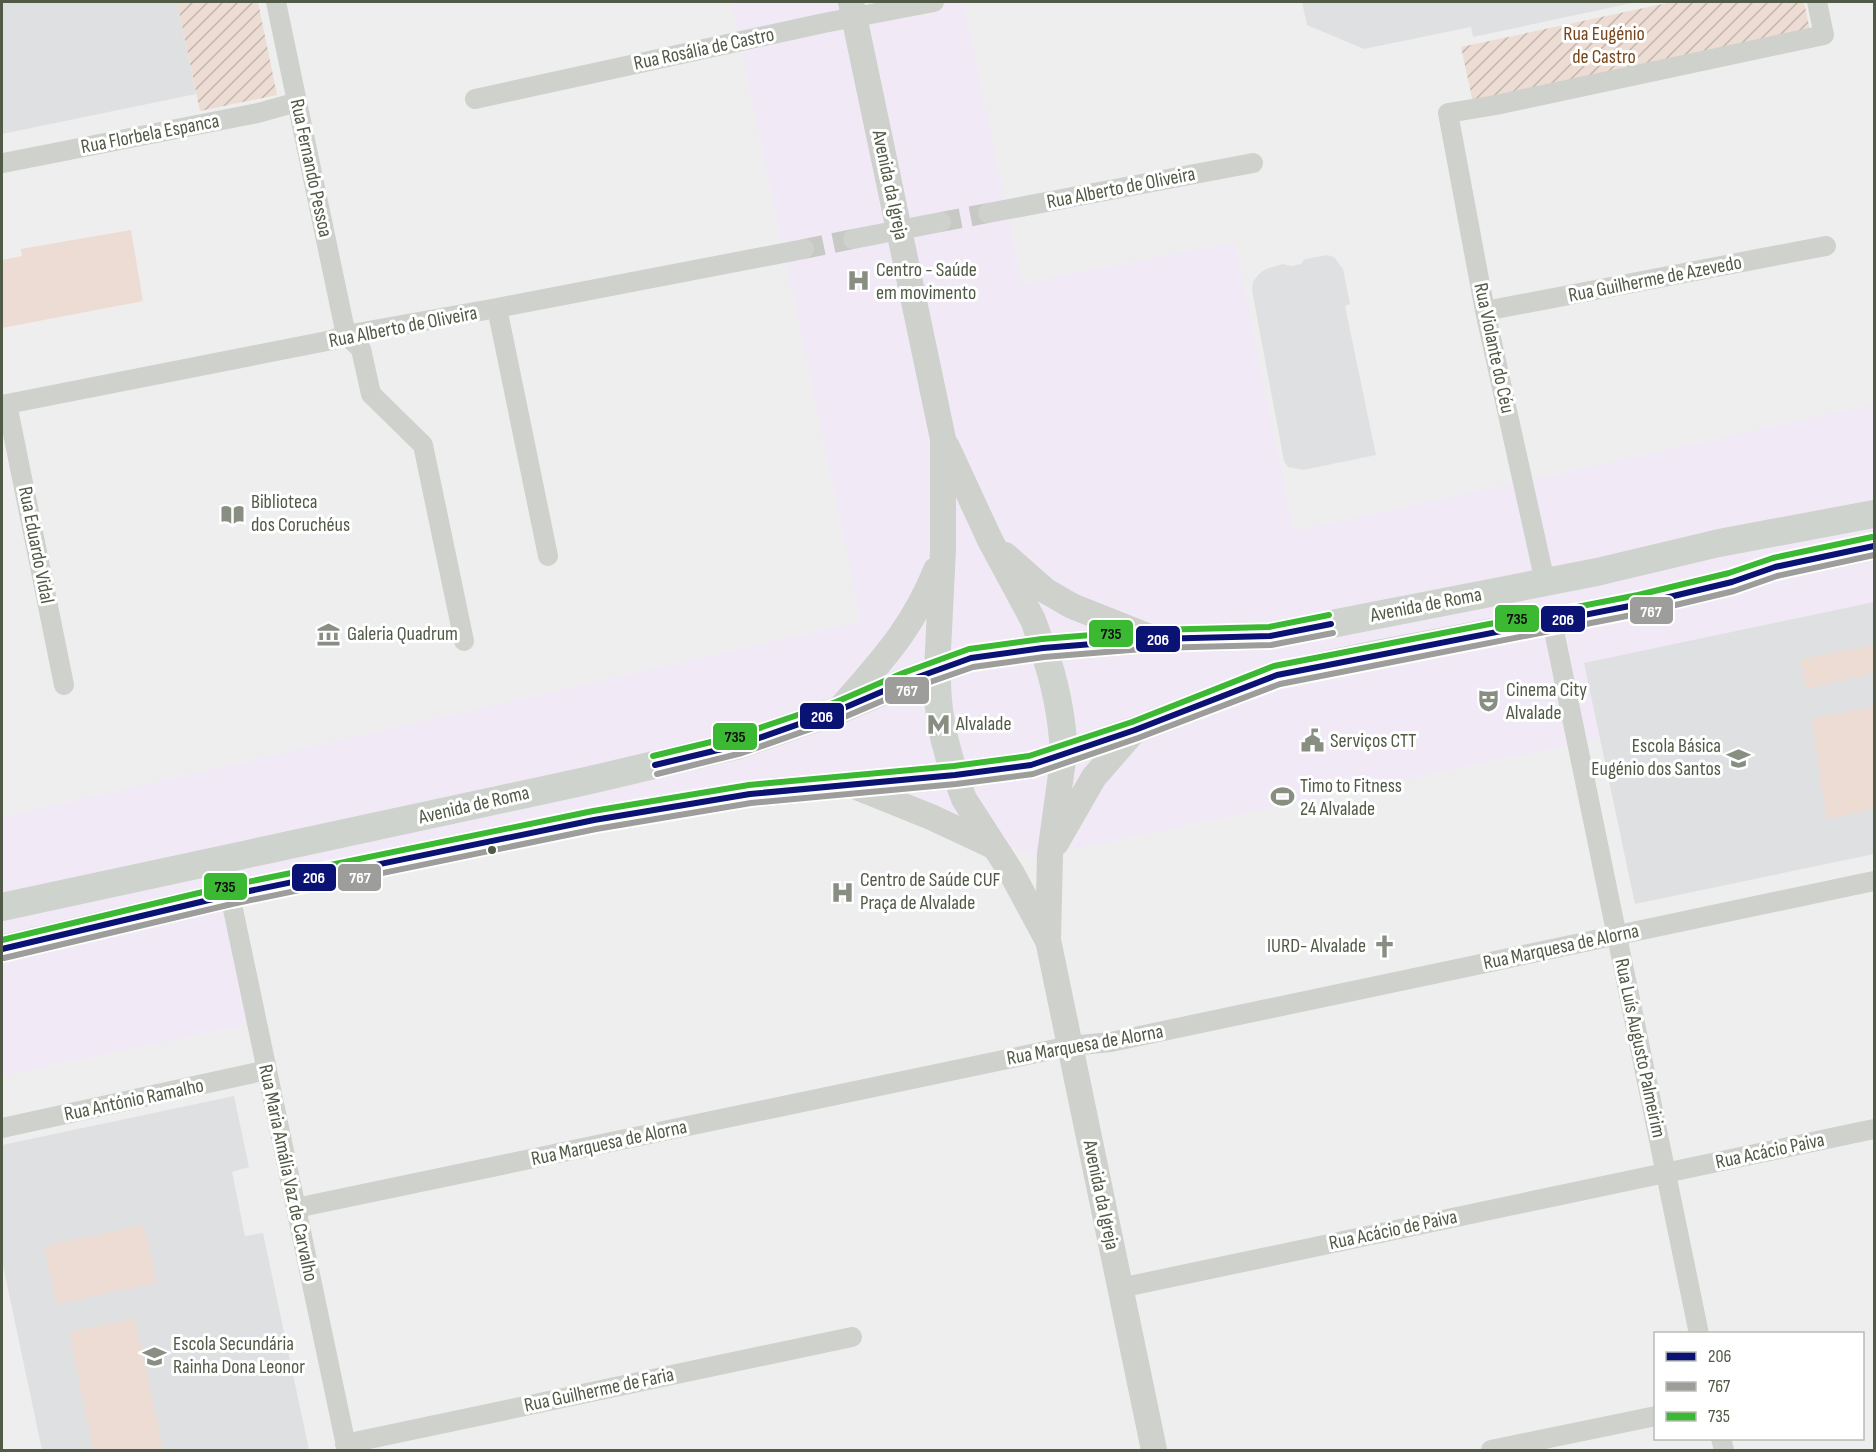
<svg xmlns="http://www.w3.org/2000/svg" width="1876" height="1452" font-family="'Sofia Sans Condensed',sans-serif">
  <defs>
    <pattern id="garden-furrows" width="10" height="10" patternUnits="userSpaceOnUse" patternTransform="scale(1.5)"><rect width="10" height="10" fill="#eddcd3"/><path d="M-1 1l2-2M0 10L10 0M9 11l2-2" fill="none" stroke="#c2b5ad"/></pattern>
  </defs>
  <rect width="100%" height="100%" fill="#eeeeef"/>
  <path fill="#f1eaf6" d="M731,2H964L1022,283L1235,242L1294,531L1874,404V673L1578,743L1039,857L813,783L239,903L263,1021L2,1076V817L861,621Z"/>
  <path fill="#dfe0e1" d="M2,2H177L196,94L2,134Z
    M1302,2H1637L1473,37L1471,27L1364,49L1307,25Z
    M1327,255L1334,257L1343,269L1350,304L1345,306L1376,455L1303,470L1288,467L1284,461L1252,290L1253,282L1259,274L1266,269L1283,264L1291,266L1301,264L1305,259Z
    M1874,602V854L1635,904L1584,663Z
    M234,1096L249,1167L232,1172L245,1236L263,1233L309,1450H42L2,1261V1145Z"/>
  <path fill="#eddcd3" d="M131,230L143,301L2,328V260L22,256L21,249Z
    M1874,645V673L1806,689L1801,659Z
    M1874,706V809L1827,819L1811,719Z
    M144,1225L157,1283L56,1304L44,1246Z
    M135,1318L163,1450H93L69,1332Z"/>
  <path fill="url(#garden-furrows)" d="M177,2H258L277,95L200,111Z
    M1672,2H1804L1810,31L1473,103L1461,47Z"/>
  <g fill="none" stroke-linecap="round" stroke-linejoin="round">
    <path stroke="#c7c9c5" stroke-width="20" stroke-dasharray="20 10" stroke-linecap="butt" d="M941,222L988,213
      M804,249L853,239"/>
    <path stroke="#cfd1cd" stroke-width="20" d="M276,2L346,335
      M475,99L824,23L934,2
      M3,163L258,113L297,102
      M988,213L1253,163
      M853,239L941,222
      M497,308L548,556
      M1485,311L1826,246
      M346,335L361,349L371,394L423,445L464,641
      M7,404L64,685
      M2,405L332,340L346,335L497,308L804,249
      M1545,582L1485,311L1448,113L1496,105L1824,35L1817,2
      M1552,621L1699,1334
      M230,895L347,1450
      M2,1128L267,1070
      M296,1208L1070,1046L1111,1042L1874,881
      M1120,1288L1874,1129
      M1721,1438L1724,1450
      M345,1444L852,1337
      M1491,1450L1656,1416"/>
    <path stroke="#cfd1cd" stroke-width="26" d="M851,2L943,439V550L937,670
      M947,447L990,540L1033,620L1043,648
      M1005,555L1046,591L1072,606L1155,639
      M839,710C880,662 912,630 936,570
      M1064,753L1050,854L1048,940L1154,1450
      M955,775L964,799L1011,872L1047,939
      M849,784L931,817L993,846
      M1056,843L1094,777L1135,730"/>
    <path stroke="#cfd3cd" stroke-width="28" d="M1043,648C1055,681 1062,717 1064,753
      M937,670C936,706 943,741 955,775
      M2,907L586,781L739,745L839,710L907,681L971,658L1043,648L1155,639L1270,636L1597,572L1719,543L1874,514
      M2,949L230,895L594,820L750,794L955,775L1031,765L1135,730L1277,675L1377,654L1640,604L1732,582L1775,567L1874,546"/>
    <defs>
      <path id="bus-1" d="M655,765L739,745L839,710L907,681L971,658L1043,648L1155,639L1270,636L1331,624
        M2,949L230,895L594,820L750,794L955,775L1031,765L1135,730L1277,675L1640,604L1732,582L1775,567L1874,546"/>
      <path id="bus-2" d="M657,774L742,753L842,718L910,689L973,667L1044,657L1155,648L1271,645L1333,633
        M4,958L232,904L596,829L751,803L956,784L1033,774L1138,738L1280,684L1642,613L1734,591L1777,576L1874,555"/>
      <path id="bus-3" d="M653,756L736,736L836,702L903,673L969,649L1042,639L1154,630L1269,627L1329,615
        M2,940L228,886L593,811L749,785L954,766L1029,756L1132,722L1274,666L1638,595L1729,573L1773,558L1872,537"/>
    </defs>
    <use href="#bus-1" stroke="#fff" stroke-width="10"/>
    <use href="#bus-2" stroke="#fff" stroke-width="10"/>
    <use href="#bus-3" stroke="#fff" stroke-width="10"/>
    <use href="#bus-1" stroke="#0a1274" stroke-width="6"/>
    <use href="#bus-2" stroke="#9d9d9c" stroke-width="6"/>
    <use href="#bus-3" stroke="#3cb932" stroke-width="6"/>
  </g>
  <defs>
    <symbol id="hospital-bare" viewBox="-9 -9 18 18"><path d="M-5-5h3v3.5h4V-5h3V5h-3V1.5h-4V5h-3Z" fill="#888e81" stroke="#fff" stroke-width="2.5" paint-order="stroke"/></symbol>
    <symbol id="library-bare" viewBox="-9 -9 18 18"><path d="M-6-4Q-3-5.5-.7-3.5V5Q-3 3-6 4ZM6-4Q3-5.5 .7-3.5V5Q3 3 6 4Z" fill="#888e81" stroke="#fff" stroke-width="2.5" paint-order="stroke"/></symbol>
    <symbol id="museum-bare" viewBox="-9 -9 18 18"><path d="M0-6L6-3V-2H-6V-3ZM-5-1h2V3h-2ZM-1-1h2V3h-2ZM3-1h2V3H3ZM-6 4H6V6H-6Z" fill="#888e81" stroke="#fff" stroke-width="2.5" paint-order="stroke"/></symbol>
    <symbol id="theatre-bare" viewBox="-9 -9 18 18"><path d="M-5-5.5Q0-4 5-5.5V0Q5 5 0 6Q-5 5-5 0ZM-3.3-2.5H-1v1.5H-3.3ZM1-2.5H3.3v1.5H1ZM-2.8 1Q0 5.5 2.8 1Z" fill="#888e81" stroke="#fff" stroke-width="2.5" paint-order="stroke"/></symbol>
    <symbol id="metro-bare" viewBox="-9 -9 18 18"><path d="M-5.5 5V-5H-3L0 0L3-5H5.5V5H3V-.5L0 4L-3-.5V5Z" fill="#888e81" stroke="#fff" stroke-width="2.5" paint-order="stroke"/></symbol>
    <symbol id="civic-bare" viewBox="-9 -9 18 18"><path d="M-.6-6.5H3V-4.5H.6V-3L4-1V1h2V6H-6V1h2V-1L-.6-3ZM-1.2 2.5V6h2.4V2.5Z" fill="#888e81" stroke="#fff" stroke-width="2.5" paint-order="stroke"/></symbol>
    <symbol id="school-bare" viewBox="-9 -9 18 18"><path d="M0-5L7-2L0 1L-7-2ZM-4 1L0 2.5L4 1V4Q0 6-4 4Z" fill="#888e81" stroke="#fff" stroke-width="2.5" paint-order="stroke"/></symbol>
    <symbol id="stadium-bare" viewBox="-9 -9 18 18"><path d="M0-5a6.5 5 0 1 0 0 10a6.5 5 0 1 0 0-10ZM-3.5-1.8h7v3.6h-7Z" fill="#888e81" stroke="#fff" stroke-width="2.5" paint-order="stroke"/></symbol>
    <symbol id="church-bare" viewBox="-9 -9 18 18"><path d="M-1.2-6h2.4v3.5h3.3v2.4h-3.3V6h-2.4V-.1h-3.3v-2.4h3.3Z" fill="#888e81" stroke="#fff" stroke-width="2.5" paint-order="stroke"/></symbol>
  </defs>
  <g fill-rule="evenodd">
    <use href="#hospital-bare" x="842" y="264" width="33" height="33"/>
    <use href="#library-bare" x="216" y="498" width="33" height="33"/>
    <use href="#museum-bare" x="312" y="618" width="33" height="33"/>
    <use href="#theatre-bare" x="1472" y="684" width="33" height="33"/>
    <use href="#metro-bare" x="922" y="708" width="33" height="33"/>
    <use href="#civic-bare" x="1296" y="724" width="33" height="33"/>
    <use href="#school-bare" x="1722" y="742" width="33" height="33"/>
    <use href="#stadium-bare" x="1266" y="780" width="33" height="33"/>
    <use href="#hospital-bare" x="826" y="876" width="33" height="33"/>
    <use href="#church-bare" x="1368" y="930" width="33" height="33"/>
    <use href="#school-bare" x="138" y="1340" width="33" height="33"/>
  </g>
  <circle fill="#515a46" stroke="#fff" stroke-width="2" cx="492" cy="850" r="5"/>
  <g text-anchor="middle" dominant-baseline="central" stroke-width="6" stroke-linejoin="round" paint-order="stroke">
    <g font-size="20" fill="#78451a" stroke="#fff">
      <text x="1604" y="34">Rua Eugénio<tspan x="1604" dy="23">de Castro</tspan></text>
    </g>
    <g font-size="20" fill="#515a46" stroke="#fff">
      <text transform="translate(704 49) rotate(-12)">Rua Rosália de Castro</text>
      <text transform="translate(150 134) rotate(-11)">Rua Florbela Espanca</text>
      <text transform="translate(311 168) rotate(78)">Rua Fernando Pessoa</text>
      <text transform="translate(890 185) rotate(78)">Avenida da Igreja</text>
      <text transform="translate(1121 188) rotate(-11)">Rua Alberto de Oliveira</text>
      <text transform="translate(1655 279) rotate(-11)">Rua Guilherme de Azevedo</text>
      <text transform="translate(403 327) rotate(-11)">Rua Alberto de Oliveira</text>
      <text transform="translate(1494 348) rotate(78)">Rua Violante do Céu</text>
      <text transform="translate(36 545) rotate(79)">Rua Eduardo Vidal</text>
      <text transform="translate(1426 605) rotate(-11)">Avenida de Roma</text>
      <text transform="translate(474 805) rotate(-13)">Avenida de Roma</text>
      <text transform="translate(1561 947) rotate(-12)">Rua Marquesa de Alorna</text>
      <text transform="translate(1085 1045) rotate(-10)">Rua Marquesa de Alorna</text>
      <text transform="translate(1640 1048) rotate(78)">Rua Luís Augusto Palmeirim</text>
      <text transform="translate(134 1100) rotate(-12)">Rua António Ramalho</text>
      <text transform="translate(609 1143) rotate(-12)">Rua Marquesa de Alorna</text>
      <text transform="translate(1770 1151) rotate(-12)">Rua Acácio Paiva</text>
      <text transform="translate(288 1173) rotate(78)">Rua Maria Amália Vaz de Carvalho</text>
      <text transform="translate(1101 1195) rotate(78)">Avenida da Igreja</text>
      <text transform="translate(1393 1230) rotate(-12)">Rua Acácio de Paiva</text>
      <text transform="translate(599 1390) rotate(-12)">Rua Guilherme de Faria</text>
    </g>
    <g font-size="20" fill="#515a46" stroke="#fff" text-anchor="start">
      <text x="876" y="270">Centro - Saúde<tspan x="876" dy="23">em movimento</tspan></text>
      <text x="251" y="502">Biblioteca<tspan x="251" dy="23">dos Coruchéus</tspan></text>
      <text x="347" y="634">Galeria Quadrum</text>
      <text x="1506" y="690">Cinema City<tspan x="1506" dy="23">Alvalade</tspan></text>
      <text x="956" y="724">Alvalade</text>
      <text x="1330" y="741">Serviços CTT</text>
      <text x="1721" y="746" text-anchor="end">Escola Básica<tspan x="1721" dy="23">Eugénio dos Santos</tspan></text>
      <text x="1300" y="786">Timo to Fitness<tspan x="1300" dy="23">24 Alvalade</tspan></text>
      <text x="860" y="880">Centro de Saúde CUF<tspan x="860" dy="23">Praça de Alvalade</tspan></text>
      <text x="1366" y="946" text-anchor="end">IURD- Alvalade</text>
      <text x="173" y="1344">Escola Secundária<tspan x="173" dy="23">Rainha Dona Leonor</tspan></text>
    </g>
  </g>
  <g stroke="#fff" stroke-width="2">
    <rect x="1629" y="596" width="45" height="29" rx="6" fill="#9d9d9c"/>
    <rect x="1494" y="604" width="46" height="29" rx="6" fill="#3cb932"/>
    <rect x="1540" y="605" width="46" height="28" rx="6" fill="#0a1274"/>
    <rect x="1088" y="619" width="46" height="29" rx="6" fill="#3cb932"/>
    <rect x="1135" y="625" width="46" height="28" rx="6" fill="#0a1274"/>
    <rect x="884" y="676" width="46" height="29" rx="6" fill="#9d9d9c"/>
    <rect x="799" y="702" width="46" height="28" rx="6" fill="#0a1274"/>
    <rect x="712" y="722" width="46" height="29" rx="6" fill="#3cb932"/>
    <rect x="337" y="863" width="45" height="29" rx="6" fill="#9d9d9c"/>
    <rect x="291" y="863" width="46" height="29" rx="6" fill="#0a1274"/>
    <rect x="203" y="872" width="45" height="29" rx="6" fill="#3cb932"/>
  </g>
  <g font-size="16" text-anchor="middle" font-weight="bold" fill="#fff">
    <text x="1651" y="617">767</text>
    <text x="1563" y="625">206</text>
    <text x="1158" y="645">206</text>
    <text x="907" y="696">767</text>
    <text x="822" y="722">206</text>
    <text x="360" y="883">767</text>
    <text x="314" y="883">206</text>
  </g>
  <g font-size="16" text-anchor="middle" font-weight="bold" fill="#111">
    <text x="1517" y="624">735</text>
    <text x="1111" y="639">735</text>
    <text x="735" y="742">735</text>
    <text x="225" y="892">735</text>
  </g>
  <rect width="1876" height="1452" fill="none" stroke="#515a46" stroke-width="6"/>
  <rect x="1654" y="1332" width="210" height="108" fill="#ffffff" stroke="#b9bdb5" stroke-width="1.5"/>
  <rect x="1666" y="1352" width="30" height="9" fill="#0a1274" stroke="#b9bdb5" stroke-width="1.5"/>
  <text x="1708" y="1362" font-size="18" fill="#515a46">206</text>
  <rect x="1666" y="1382" width="30" height="9" fill="#9d9d9c" stroke="#b9bdb5" stroke-width="1.5"/>
  <text x="1708" y="1392" font-size="18" fill="#515a46">767</text>
  <rect x="1666" y="1412" width="30" height="9" fill="#3cb932" stroke="#b9bdb5" stroke-width="1.5"/>
  <text x="1708" y="1422" font-size="18" fill="#515a46">735</text>
</svg>
